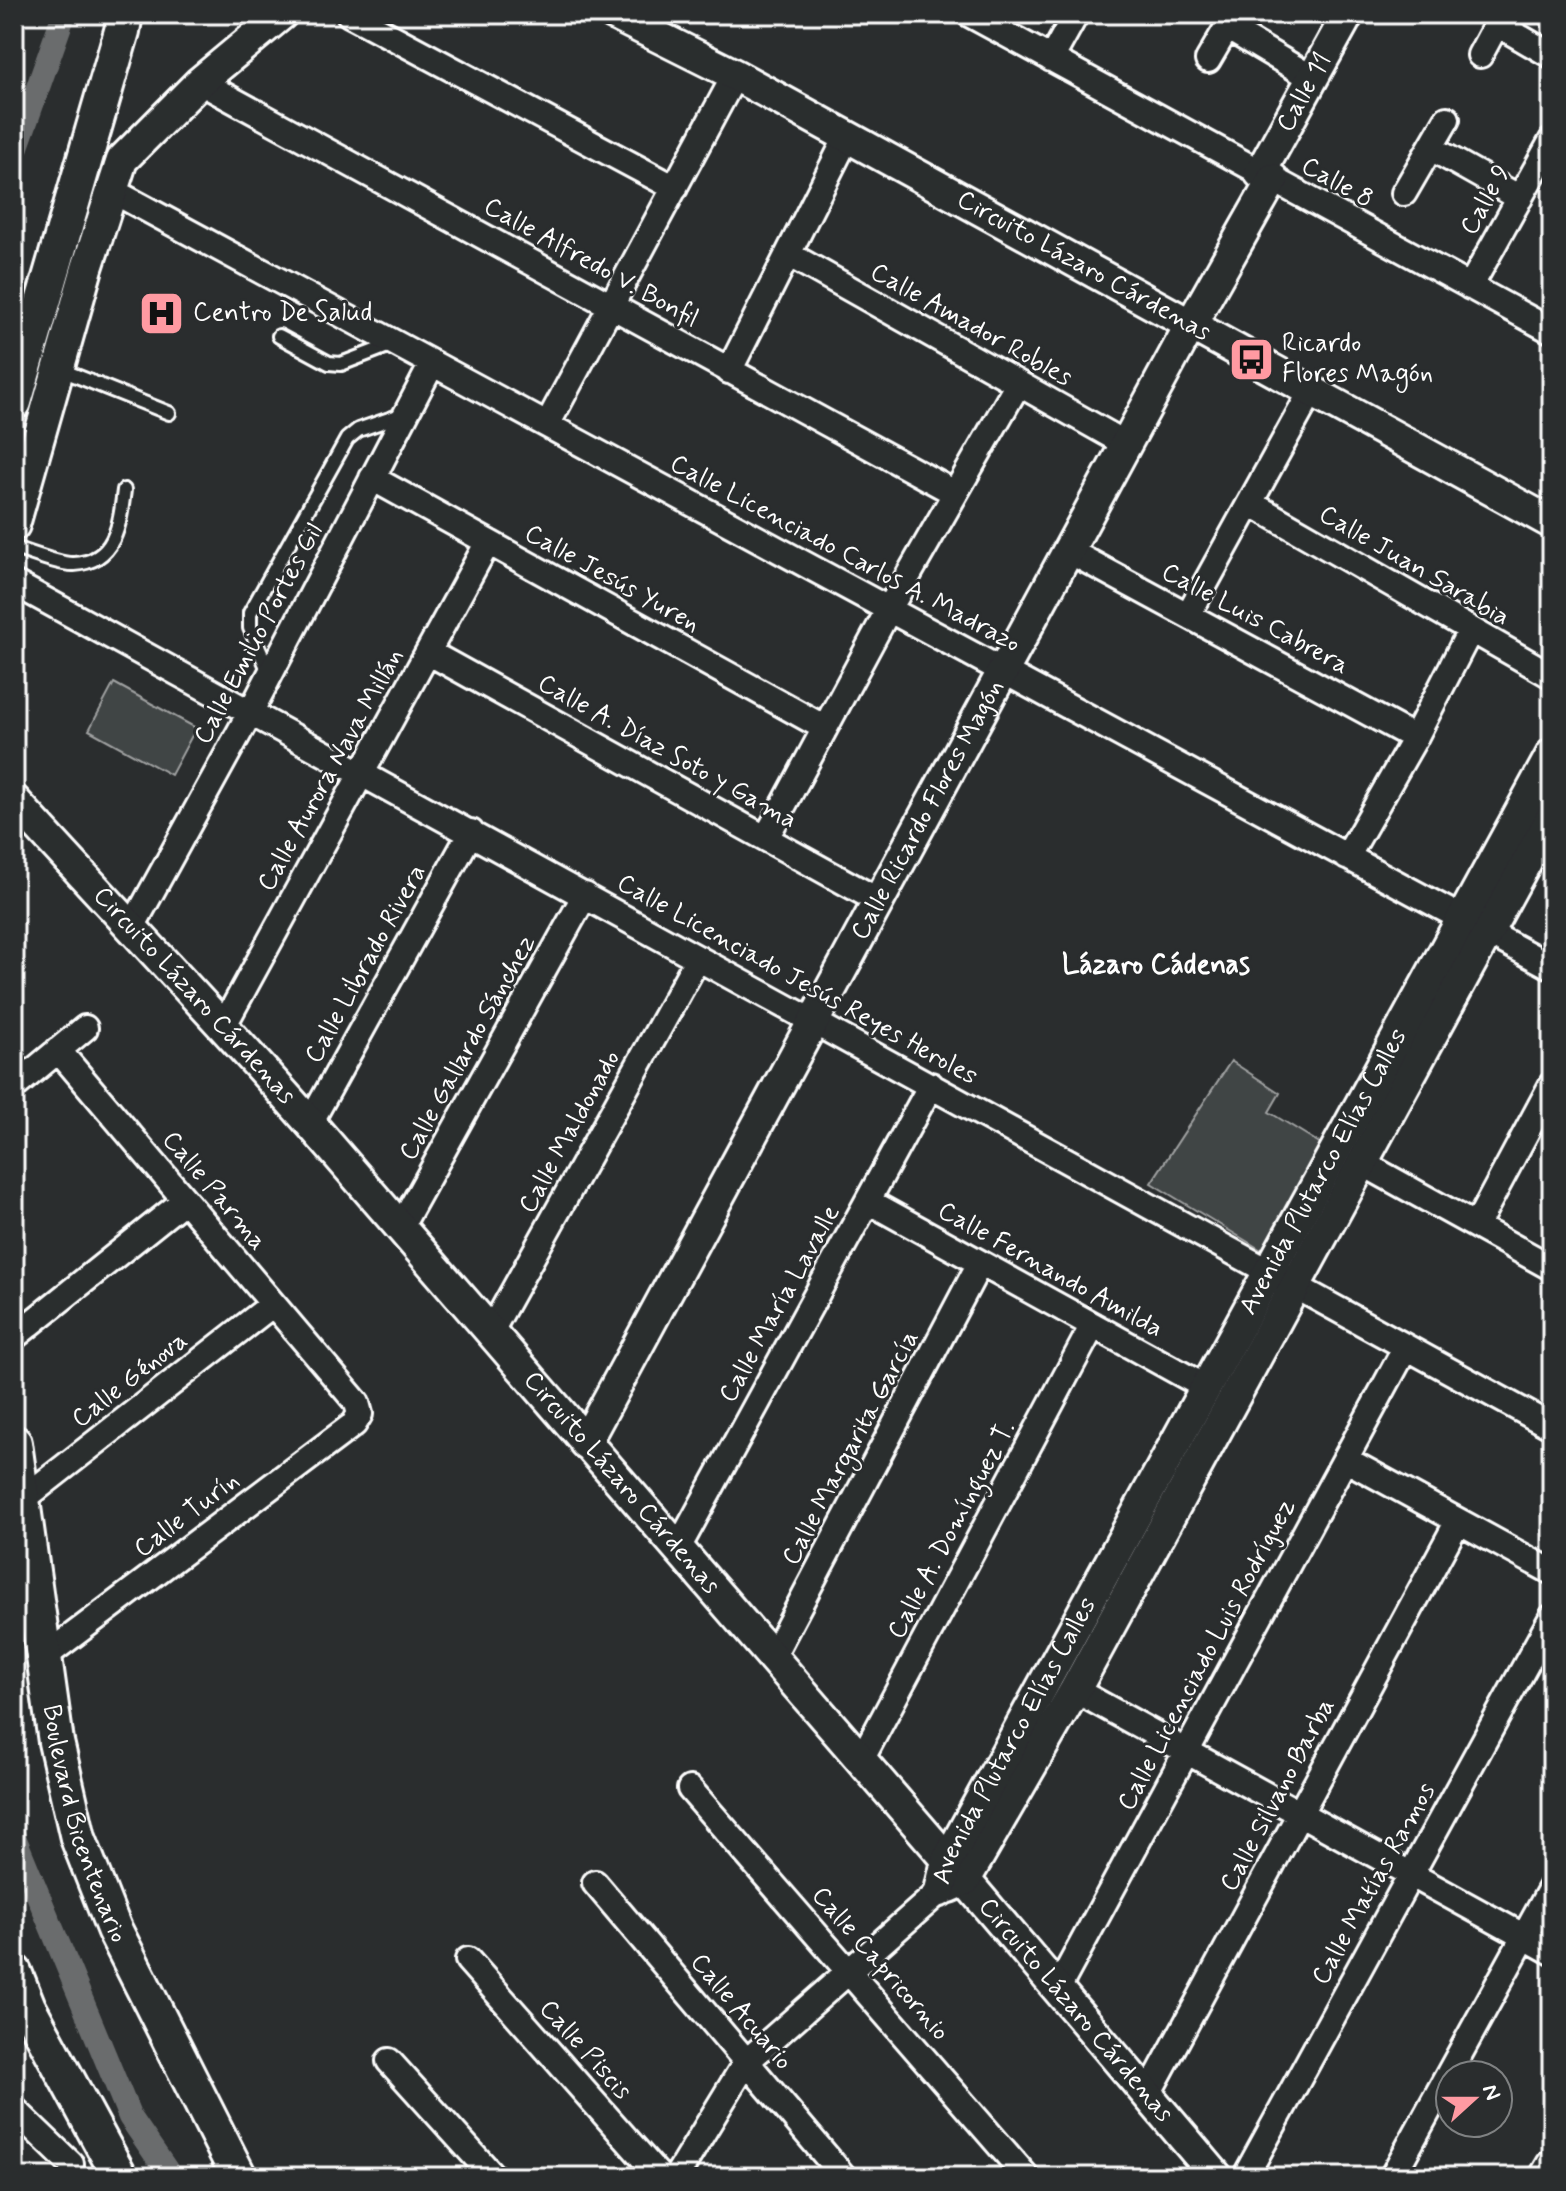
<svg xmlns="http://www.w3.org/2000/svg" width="1566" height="2191" font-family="Mynerve,sans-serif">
  <rect width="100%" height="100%" fill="#2a2d2e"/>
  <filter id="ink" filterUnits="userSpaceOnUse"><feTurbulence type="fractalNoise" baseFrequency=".0125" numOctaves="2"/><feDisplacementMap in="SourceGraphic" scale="16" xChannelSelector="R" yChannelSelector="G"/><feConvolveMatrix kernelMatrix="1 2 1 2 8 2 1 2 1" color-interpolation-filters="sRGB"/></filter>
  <g filter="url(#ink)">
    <path fill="#414445" stroke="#a0a2a2" stroke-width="2" d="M114,683L196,728L171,775L89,730Z
      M1231,1061L1280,1093L1269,1112L1326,1147L1263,1251L1151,1183Z"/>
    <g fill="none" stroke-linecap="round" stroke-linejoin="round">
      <path stroke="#6a6c6d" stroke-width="24" d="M14,155L64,14
        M14,1837L130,2117L171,2177"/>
      <defs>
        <path id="service" d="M279,336L329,363L341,364L393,344
          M59,369L169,413
          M14,548C29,552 60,565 74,564C116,562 120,523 124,490
          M269,672L250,628V613L347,439L358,430L404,414"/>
        <path id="minor" d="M349,14L675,188
          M969,14L1552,331
          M1497,24L1552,56
          M1228,28L1312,78
          M1480,55L1502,14
          M1051,59L1076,14
          M1208,60L1235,14
          M200,82L955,493
          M1431,148L1520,198
          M111,190L1552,967
          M1404,193L1447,119
          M788,254L1126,444
          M1470,287L1552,140
          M729,371L847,137
          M547,425L735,75
          M372,478L825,728
          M1250,503L1552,676
          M1069,551L1415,738
          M14,583L1552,1427
          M1188,615L1311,392
          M428,652L879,901
          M766,838L889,609L1018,384
          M1347,857L1415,738L1470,631
          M131,929L251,711L432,364
          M224,1025L488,542
          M14,1087L85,1028
          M310,1123L471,832
          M1362,1163L1552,1268
          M868,1201L1205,1387
          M1476,1226L1552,1084
          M400,1228L585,895
          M490,1333L698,958
          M14,1337L185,1200
          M1345,1459L1552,1572
          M22,1500L273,1304
          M677,1550L931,1085
          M44,1657L354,1424L360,1414L357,1403L58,1050
          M771,1659L980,1263
          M1075,1690L1552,1952
          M860,1762L1093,1325
          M690,1789L1027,2177
          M595,1883L844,2177
          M468,1960L660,2177
          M1057,1990L1406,1347
          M389,2061L494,2177
          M1147,2096L1458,1521
          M14,2109L71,2164
          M676,2177L746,2062L940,1891
          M1245,2177L1552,1617
          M1392,2177L1552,1886"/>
        <g id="tertiary">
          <path id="s1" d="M613,14L735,75L1552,523"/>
          <path id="s2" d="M1260,173L1348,14"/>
          <path d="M14,525L87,268L122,160L200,82L282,14"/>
          <path id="s3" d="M14,800C112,908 213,1013 310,1123L965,1880L1217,2177"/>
          <path id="s4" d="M585,1443L1190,326L1273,179"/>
          <path d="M949,1887L965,1880L1075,1690L1552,814"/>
          <path id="s5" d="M940,1891L947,1861L1552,754"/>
          <path d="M1545,2177L1552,2165"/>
        </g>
        <g id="secondary">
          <path d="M14,402L122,31L125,14"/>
          <path id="s6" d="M14,1443L56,1742L78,1838L114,1929L239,2177"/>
          <path d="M14,1972L28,2007L120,2177"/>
        </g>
      </defs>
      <use href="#service" stroke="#fff" stroke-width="18"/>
      <use href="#minor" stroke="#fff" stroke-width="30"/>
      <use href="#tertiary" stroke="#fff" stroke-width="36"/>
      <use href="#secondary" stroke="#fff" stroke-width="40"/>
      <use href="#service" stroke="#2a2d2e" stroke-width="12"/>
      <use href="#minor" stroke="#2a2d2e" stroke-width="24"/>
      <use href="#tertiary" stroke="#2a2d2e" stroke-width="30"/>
      <use href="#secondary" stroke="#2a2d2e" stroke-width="34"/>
    </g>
  </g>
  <defs>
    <symbol id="hospital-square" viewBox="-11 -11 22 22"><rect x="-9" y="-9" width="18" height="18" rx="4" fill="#ff9aa2" stroke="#2a2d2e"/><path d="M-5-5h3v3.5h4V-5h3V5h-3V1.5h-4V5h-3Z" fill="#111"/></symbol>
    <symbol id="bus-square" viewBox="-11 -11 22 22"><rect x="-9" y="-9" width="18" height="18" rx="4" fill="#ff9aa2" stroke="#2a2d2e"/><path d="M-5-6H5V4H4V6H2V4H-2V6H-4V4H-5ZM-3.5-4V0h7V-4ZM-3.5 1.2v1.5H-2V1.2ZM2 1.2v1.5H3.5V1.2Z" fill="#111"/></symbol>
  </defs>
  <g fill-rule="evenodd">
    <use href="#hospital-square" x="136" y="288" width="51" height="51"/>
    <use href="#bus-square" x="1226" y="334" width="51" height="51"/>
  </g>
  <g text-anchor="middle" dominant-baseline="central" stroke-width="6" stroke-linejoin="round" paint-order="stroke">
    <g font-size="26" fill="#fff" stroke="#2a2d2e">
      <text stroke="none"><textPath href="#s2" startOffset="92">Calle 11</textPath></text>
      <text transform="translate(1337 183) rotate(29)">Calle 8</text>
      <text transform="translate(1486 200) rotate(-61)">Calle 9</text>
      <text transform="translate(591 263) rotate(29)">Calle Alfredo V. Bonfil</text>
      <text stroke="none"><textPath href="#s1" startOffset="534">Circuito Lázaro Cárdenas</textPath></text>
      <text transform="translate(971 325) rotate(29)">Calle Amador Robles</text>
      <text transform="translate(845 554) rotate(28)">Calle Licenciado Carlos A. Madrazo</text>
      <text transform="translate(1414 566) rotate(30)">Calle Juan Sarabia</text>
      <text transform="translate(612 579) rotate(29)">Calle Jesús Yuren</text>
      <text transform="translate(1255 619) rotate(28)">Calle Luis Cabrera</text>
      <text transform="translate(259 634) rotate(-62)">Calle Emilio Portes Gil</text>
      <text transform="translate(667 752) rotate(29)">Calle A. Díaz Soto y Gama</text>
      <text transform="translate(331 770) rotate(-61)">Calle Aurora Nava Millán</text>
      <text stroke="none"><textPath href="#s4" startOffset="720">Calle Ricardo Flores Magón</textPath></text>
      <text transform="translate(366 964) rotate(-61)">Calle Librado Rivera</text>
      <text transform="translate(797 980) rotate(29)">Calle Licenciado Jesús Reyes Heroles</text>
      <text stroke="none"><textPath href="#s3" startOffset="266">Circuito Lázaro Cárdenas</textPath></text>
      <text transform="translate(468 1048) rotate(-61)">Calle Gallardo Sánchez</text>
      <text transform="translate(570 1132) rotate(-61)">Calle Maldonado</text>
      <text stroke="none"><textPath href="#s5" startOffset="816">Avenida Plutarco Elías Calles</textPath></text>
      <text transform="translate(214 1191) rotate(50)">Calle Parma</text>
      <text transform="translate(1050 1270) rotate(29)">Calle Fernando Amilda</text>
      <text transform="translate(780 1304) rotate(-61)">Calle María Lavalle</text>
      <text transform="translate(130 1380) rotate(-38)">Calle Génova</text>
      <text transform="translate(851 1448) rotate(-62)">Calle Margarita García</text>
      <text stroke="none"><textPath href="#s3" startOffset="914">Circuito Lázaro Cárdenas</textPath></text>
      <text transform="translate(187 1515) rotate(-37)">Calle Turín</text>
      <text transform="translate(952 1530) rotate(-62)">Calle A. Domínguez T.</text>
      <text transform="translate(1207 1655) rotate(-62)">Calle Licenciado Luis Rodríguez</text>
      <text stroke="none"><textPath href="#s5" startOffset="168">Avenida Plutarco Elías Calles</textPath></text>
      <text transform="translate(1278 1795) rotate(-62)">Calle Silvano Barba</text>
      <text stroke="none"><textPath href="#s6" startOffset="388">Boulevard Bicentenario</textPath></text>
      <text transform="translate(1374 1884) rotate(-61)">Calle Matías Ramos</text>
      <text transform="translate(880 1964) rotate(49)">Calle Capricornio</text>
      <text stroke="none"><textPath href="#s3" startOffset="1610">Circuito Lázaro Cárdenas</textPath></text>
      <text transform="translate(741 2012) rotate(50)">Calle Acuario</text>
      <text transform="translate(585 2050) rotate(48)">Calle Piscis</text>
    </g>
    <g font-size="26" fill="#fff" stroke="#2a2d2e" text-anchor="start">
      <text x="193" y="313">Centro De Salud</text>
      <text x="1282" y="344">Ricardo<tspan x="1282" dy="30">Flores Magón</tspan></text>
    </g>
    <g font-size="28" font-weight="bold" fill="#fff" stroke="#2a2d2e">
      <text x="1156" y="965">Lázaro Cádenas</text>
    </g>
  </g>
  <rect width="1566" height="2191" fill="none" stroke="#2a2d2e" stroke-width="48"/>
  <rect x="24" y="24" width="1518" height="2143" fill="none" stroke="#fff" stroke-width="3" filter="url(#ink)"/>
  <g transform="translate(1474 2099) rotate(69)"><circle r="38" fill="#2a2d2e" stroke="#7f8182" stroke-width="2"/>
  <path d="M0-6L14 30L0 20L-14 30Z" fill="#ff9aa2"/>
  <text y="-12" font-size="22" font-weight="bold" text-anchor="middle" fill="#ffffff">N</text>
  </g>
</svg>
